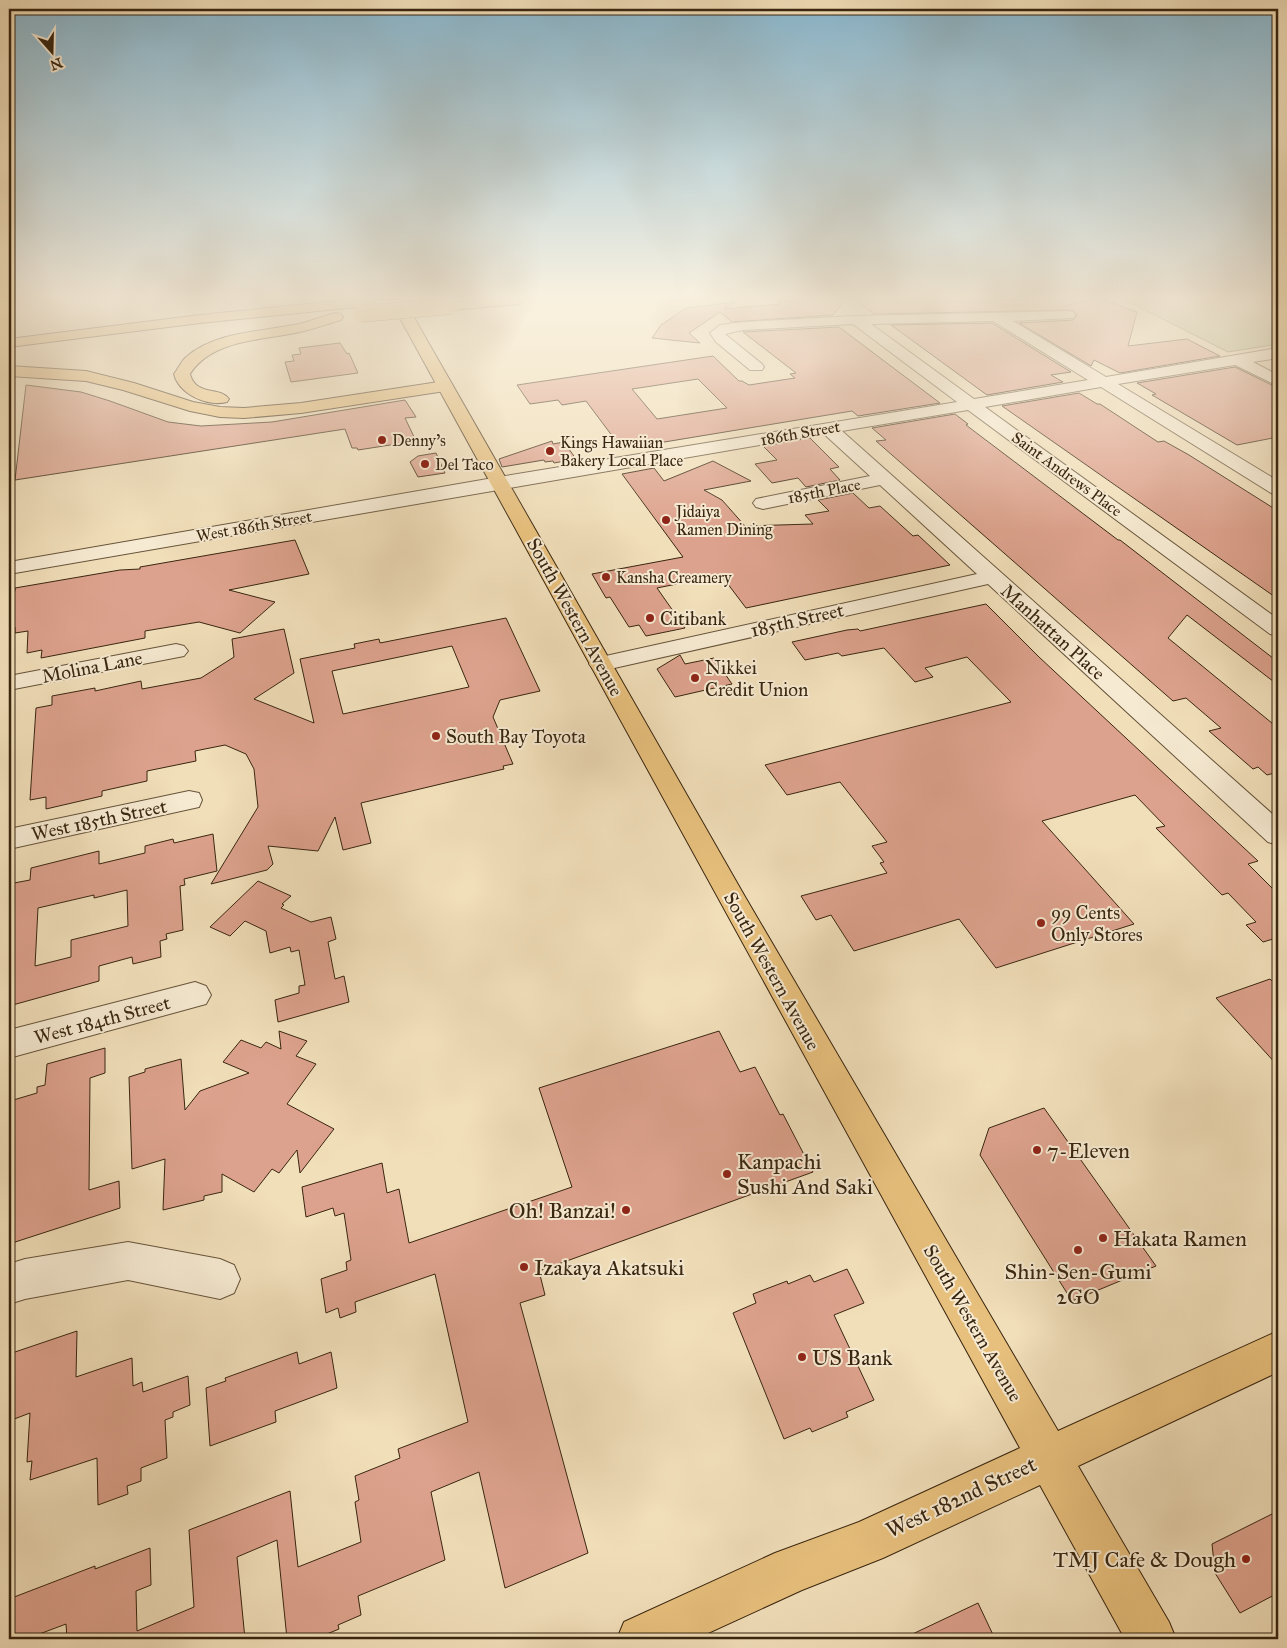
<svg xmlns="http://www.w3.org/2000/svg" width="1287" height="1648" font-family="'IM FELL Great Primer',serif">
  <rect width="100%" height="100%" fill="#f1dfba"/>
  <filter id="stains"><feTurbulence type="fractalNoise" baseFrequency=".004" numOctaves="4"/><feColorMatrix values="0 0 0 0 .2 0 0 0 0 .09 0 0 0 0 .02 0 0 0 .5 -.17"/></filter>
  <radialGradient id="worn" r=".72"><stop offset=".6" stop-color="#630" stop-opacity="0"/><stop offset="1" stop-color="#630" stop-opacity=".3"/></radialGradient>
  <path fill="#b8c291" stroke="#787450" d="M1125,300H1278V344L1228,352Z"/>
  <path fill="#dda28d" stroke="#392610" fill-rule="evenodd" d="M805,300H845L833,315L732,322L720,312L689,333L700,343L652,338L661,325L686,308L735,302L724,309L780,304L778,301Z
    M855,300H1060L1065,306L1086,300H1104L1137,312L1128,346L1187,339L1220,356L1120,373L1094,360L1091,366L1019,323L1073,320L1077,316L1073,310L874,314Z
    M992,323L1071,372L1051,375L1063,382L987,395L891,325Z
    M839,327L940,403L858,416L852,411L622,449L586,401L562,405L558,400L530,404L517,385L713,356L739,381H742L749,385L795,378L790,374L796,373L743,332ZM698,379L727,408L657,419L632,389Z
    M340,343L347,354L349,353L358,373L291,382L285,362L294,361L292,355L301,354L299,348Z
    M1235,367L1278,388V437L1237,445L1152,395L1156,394L1137,383Z
    M26,385L81,392L110,401L168,422L201,426L272,422L405,400L416,417L405,418L416,441L358,450L357,448H352L345,429L15,480Z
    M1079,393L1097,404H1100L1158,442L1164,441L1189,455L1278,511V599L1002,406Z
    M955,414L968,424L966,425L1118,540H1120L1278,662V685L1187,615L1168,638L1278,728V772L1267,775L1258,767L1253,769L1209,731L1221,728L1186,698L1173,701L876,441L886,440L872,428Z
    M810,438L839,467L830,469L840,480L806,487L798,478L772,483L755,464L777,460L763,446Z
    M552,441L553,444L564,442L576,459L554,463L553,461L545,462L544,460L502,467L499,459Z
    M436,453L445,473L418,477L410,462L418,456Z
    M713,461L751,481L704,490L722,500L745,526L813,524L805,515L829,511L818,500L853,493L869,508L880,506L913,536L918,535L950,565L746,608L721,575L657,588L685,628L646,636L639,625L629,627L610,597L606,598L592,574L683,557L622,474L654,468L664,481Z
    M295,540L309,574L229,590L275,602L240,633L199,622L145,631V638L41,658L42,650L27,653L28,631L15,633V627L9,628V592L15,591V588L120,570L140,569V567Z
    M986,604L1039,657L1258,861L1248,864L1278,894V945L1273,939L1263,942L1246,925L1256,922L1228,893L1222,895L1156,828L1165,826L1135,795L1042,821L1134,924L996,968L959,919L854,951L831,915L816,920L801,896L887,873L880,863L884,862L872,846L887,842L840,782L787,795L765,765L1011,702L967,657L925,668L933,677L915,682L884,648L842,656L838,653L805,660L792,642L847,630L858,629L860,631Z
    M506,618L540,691L500,700L493,717L513,764L503,766L504,769L361,803L371,843L343,850L335,817L318,851L268,846L273,864L267,870L211,884L258,807L254,769L246,754L225,745L195,751L196,761L147,771V781L102,791V796L46,809V797L30,800L36,708L52,705V696L95,688V691L141,681L142,689L201,678L234,657L232,639L284,629L294,673L254,699L314,723L300,659L355,648L354,644L379,639L380,643ZM452,646L469,687L343,714L332,671Z
    M680,655L685,664L714,658L732,684L675,697L657,669Z
    M213,834L217,871L184,879L185,885L180,886L183,930L166,934L167,939L160,941L161,957L133,964L132,957L99,966V981L9,1006V950L14,883L30,880L31,868L99,851V864L145,853V846L173,839L174,843ZM127,890L128,926L71,940V957L35,966L38,908L94,895V898Z
    M258,881L291,896L282,904L284,905L281,908L311,922L331,917L336,939L328,942L335,979L344,976L349,1002L278,1022L275,1000L299,993V986L305,985L299,950L291,952L290,947L270,953L266,931L245,921L230,936L210,927Z
    M1270,979L1278,987V1066L1216,998Z
    M279,1031L307,1041L296,1056L316,1064L287,1104L334,1129L300,1173L297,1150L279,1173L272,1169L254,1192L222,1174V1192L204,1196V1200L163,1210L165,1159L132,1169L129,1077L145,1072V1069L181,1059L185,1110L200,1091L249,1073L223,1062L241,1040L261,1048L266,1042L281,1049Z
    M719,1031L740,1072L755,1067L780,1115L783,1114L813,1172L539,1271L545,1295L520,1303L588,1553L505,1588L479,1472L431,1492L445,1560L358,1596L361,1615L338,1625L339,1629L315,1639H287L277,1540L237,1557L245,1639H67L66,1624L26,1639H9V1599L95,1566V1569L150,1548L151,1585L136,1591L137,1631L194,1607L189,1530L290,1491L298,1567L361,1542L355,1502L359,1500L355,1476L400,1458L398,1449L468,1422L435,1274L355,1302L356,1312L340,1318L338,1308L326,1313L321,1279L347,1270L346,1262L351,1260L344,1213L335,1216L333,1208L306,1217L302,1187L382,1163L387,1193L399,1189L409,1243L572,1187L539,1088Z
    M105,1048V1073L90,1078L89,1190L119,1181L120,1208L9,1244L10,1101L37,1093V1087L45,1085L47,1064Z
    M1044,1108L1156,1266L1072,1301L980,1155L989,1128Z
    M847,1269L864,1303L834,1315L874,1400L846,1412L848,1417L812,1432L810,1428L784,1439L733,1313L756,1303L753,1294L787,1281L788,1284L810,1275L814,1282Z
    M77,1331L76,1377L132,1358L133,1386L142,1382L143,1392L188,1376L190,1405L173,1412V1417L165,1420L167,1458L141,1468V1481L127,1486L128,1494L98,1505L97,1458L30,1480L32,1461L27,1462L30,1413L9,1421V1354Z
    M297,1352L299,1364L331,1352L337,1388L275,1411L276,1422L210,1446L206,1388L226,1381L225,1378Z
    M1278,1511V1593L1240,1613L1215,1573L1212,1544Z
    M978,1603L995,1639H902Z"/>
  <g fill="none" stroke-linecap="round" stroke-linejoin="round">
    <defs>
      <path id="minor" d="M1068,311L1073,312L1075,315L1073,318L1013,321L1106,377L1278,348V358L1253,362L1278,375V386L1235,365L1118,384L1278,481V495L1271,493L1101,387L985,407L1278,619V636L1270,634L968,410L842,431L1278,819V845L1268,842L988,584L601,671L593,669L589,664L593,659L601,657L977,574L880,485L763,509L756,507L753,503L756,499L870,476L824,434L9,574V562L499,477L957,402L853,324L743,330L725,334L762,364L764,367L762,370H750L716,342L710,333L720,325L743,322L856,316ZM993,321L1088,380L974,399L871,324Z
        M176,644L184,646L188,651L184,656L9,690V676Z
        M189,791L199,793L202,800L199,807L9,849V829Z
        M195,982L206,986L211,995L206,1004L9,1058V1030Z
        M128,1242L220,1259L234,1265L240,1279L234,1293L220,1299L128,1280L25,1299L9,1304V1264L25,1259Z"/>
      <path id="major" d="M390,300H404L744,895L1058,1431L1278,1331V1372L1078,1466L1169,1622L1176,1639H1125L1040,1485L883,1558L802,1590L695,1639H617L624,1622L775,1553L859,1522L1020,1448Z"/>
      <path id="highway" d="M346,300H394L387,304L200,323L9,347V339L200,315Z
        M472,300H526L519,304L451,310L444,306L451,302Z
        M336,313L341,314L343,317L341,320C327,324 314,329 300,332C264,340 212,339 190,374C196,397 220,386 229,399L227,402C207,407 179,394 174,374C178,369 181,362 185,358C215,331 262,332 299,324C311,321 323,316 336,313Z
        M9,366L86,371L134,383L193,402L220,407L244,408L301,403L445,381L451,383L453,386L451,389L445,391L301,413L244,418L220,417L190,411L123,390L86,381L9,376Z"/>
    </defs>
    <use href="#minor" stroke="#67543a" stroke-width="2"/>
    <use href="#major" stroke="#392610" stroke-width="2"/>
    <use href="#highway" stroke="#392610" stroke-width="2"/>
    <use href="#minor" fill="#f6ead2" fill-rule="evenodd"/>
    <use href="#major" fill="#e8c07d" fill-rule="evenodd"/>
    <use href="#highway" fill="#e8c07d" fill-rule="evenodd"/>
    <defs>
      <path id="highway-bridge" d="M361,314L451,306"/>
    </defs>
    <use href="#highway-bridge" stroke="#392610" stroke-width="17" stroke-linecap="butt"/>
    <use href="#highway-bridge" stroke="#e8c07d" stroke-width="16"/>
  </g>
  <linearGradient id="sky" x2="0" y2="1"><stop stop-color="#89b8d0"/><stop offset="0.56" stop-color="#f9f1e0"/><stop offset="1" stop-color="#f9f1e0" stop-opacity="0"/></linearGradient>
  <rect width="1287" height="531" fill="url(#sky)"/>
  <g fill="#8f2418" stroke="#f6ead2" stroke-width="2">
    <circle cx="382" cy="440" r="5"/>
    <circle cx="550" cy="451" r="5"/>
    <circle cx="425" cy="464" r="5"/>
    <circle cx="666" cy="520" r="5"/>
    <circle cx="606" cy="577" r="5"/>
    <circle cx="650" cy="618" r="5"/>
    <circle cx="695" cy="678" r="5"/>
    <circle cx="436" cy="736" r="5"/>
    <circle cx="1041" cy="923" r="5"/>
    <circle cx="1037" cy="1150" r="5"/>
    <circle cx="727" cy="1174" r="5"/>
    <circle cx="626" cy="1210" r="5"/>
    <circle cx="1103" cy="1238" r="5"/>
    <circle cx="1078" cy="1250" r="5"/>
    <circle cx="524" cy="1267" r="5"/>
    <circle cx="802" cy="1357" r="5"/>
    <circle cx="1246" cy="1559" r="5"/>
  </g>
  <g text-anchor="middle" dominant-baseline="central" stroke-width="4" stroke-linejoin="round" paint-order="stroke">
    <g font-size="16" fill="#392610" stroke="#f6ead2">
      <text transform="translate(800 433) rotate(-10)">186th Street</text>
      <text transform="translate(1067 474) rotate(36)">Saint Andrews Place</text>
      <text transform="translate(824 491) rotate(-11)">185th Place</text>
      <text transform="translate(254 526) rotate(-10)">West 186th Street</text>
    </g>
    <g font-size="16" fill="#392610" stroke="#f6ead2" text-anchor="start">
      <text x="392" y="440">Denny's</text>
      <text x="560" y="442">Kings Hawaiian<tspan x="560" dy="18">Bakery Local Place</tspan></text>
      <text x="435" y="464">Del Taco</text>
      <text x="676" y="511">Jidaiya<tspan x="676" dy="18">Ramen Dining</tspan></text>
      <text x="616" y="577">Kansha Creamery</text>
    </g>
    <g font-size="19" fill="#392610" stroke="#f6ead2">
      <text transform="translate(575 617) rotate(61)">South Western Avenue</text>
      <text transform="translate(797 620) rotate(-13)">185th Street</text>
      <text transform="translate(1053 632) rotate(42)">Manhattan Place</text>
      <text transform="translate(92 667) rotate(-11)">Molina Lane</text>
      <text transform="translate(99 820) rotate(-12)">West 185th Street</text>
      <text transform="translate(772 971) rotate(61)">South Western Avenue</text>
      <text transform="translate(102 1020) rotate(-15)">West 184th Street</text>
      <text transform="translate(973 1323) rotate(60)">South Western Avenue</text>
    </g>
    <g font-size="19" fill="#392610" stroke="#f6ead2" text-anchor="start">
      <text x="660" y="618">Citibank</text>
      <text x="705" y="667">Nikkei<tspan x="705" dy="22">Credit Union</tspan></text>
      <text x="446" y="736">South Bay Toyota</text>
      <text x="1051" y="912">99 Cents<tspan x="1051" dy="22">Only Stores</tspan></text>
    </g>
    <g font-size="22" fill="#392610" stroke="#f6ead2" text-anchor="start">
      <text x="1047" y="1150">7-Eleven</text>
      <text x="737" y="1161">Kanpachi<tspan x="737" dy="25">Sushi And Saki</tspan></text>
      <text x="616" y="1210" text-anchor="end">Oh! Banzai!</text>
      <text x="1113" y="1238">Hakata Ramen</text>
      <text x="534" y="1267">Izakaya Akatsuki</text>
      <text x="1078" y="1271" text-anchor="middle">Shin-Sen-Gumi<tspan x="1078" dy="25">2GO</tspan></text>
      <text x="812" y="1357">US Bank</text>
      <text x="1236" y="1559" text-anchor="end">TMJ Cafe &amp; Dough</text>
    </g>
    <g font-size="22" fill="#392610" stroke="#f6ead2">
      <text transform="translate(961 1497) rotate(-25)">West 182nd Street</text>
    </g>
  </g>
  <rect width="1287" height="1648" fill="none" stroke="#f1dfba" stroke-width="30"/>
  <rect x="10" y="10" width="1267" height="1628" fill="none" stroke="#392610" stroke-width="2.5"/>
  <rect x="15" y="15" width="1257" height="1618" fill="none" stroke="#392610"/>
  <g transform="translate(52 52) rotate(160)" stroke="#f6ead2" stroke-width="4" paint-order="stroke">
  <path d="M0-4L9 19L0 12L-9 19Z" fill="#392610"/>
  <text y="-8" font-size="14" font-weight="bold" text-anchor="middle" fill="#392610">N</text>
  </g>
  <rect width="100%" height="100%" filter="url(#stains)"/>
  <rect width="100%" height="100%" fill="url(#worn)"/>
</svg>
